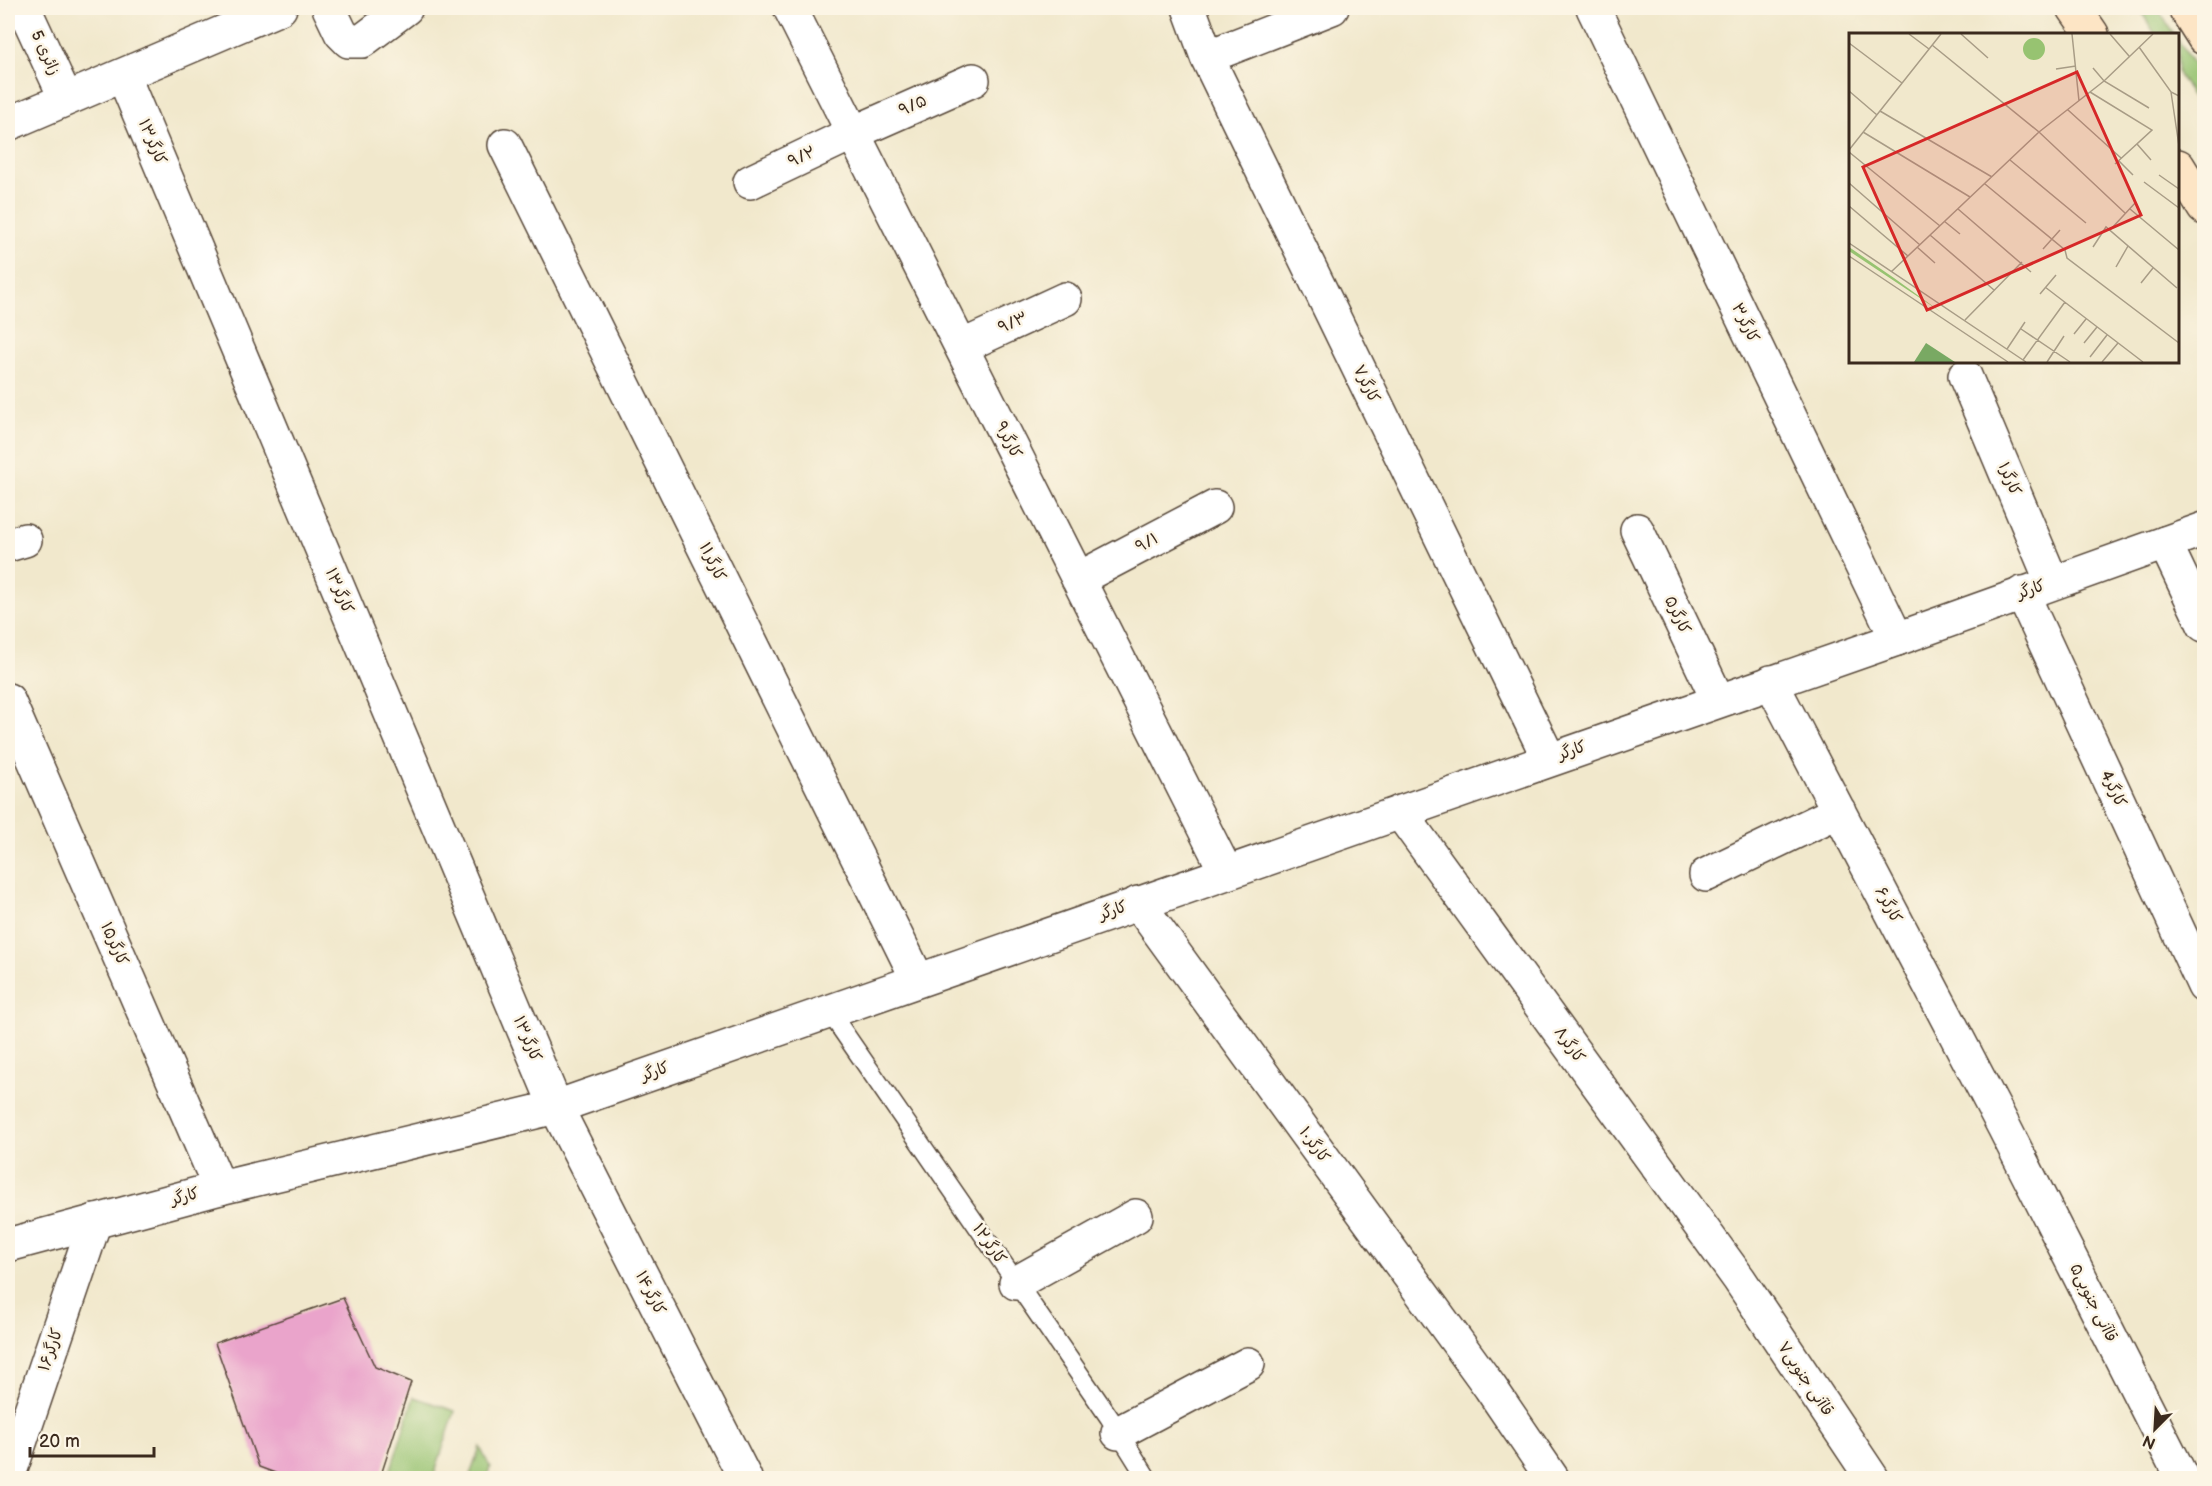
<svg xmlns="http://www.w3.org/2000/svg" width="2212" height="1486" font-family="'Balsamiq Sans','Playpen Sans Arabic',sans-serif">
  <rect width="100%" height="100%" fill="#fcf5e5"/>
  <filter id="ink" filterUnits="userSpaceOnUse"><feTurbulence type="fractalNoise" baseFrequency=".0167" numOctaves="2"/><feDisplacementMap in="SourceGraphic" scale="12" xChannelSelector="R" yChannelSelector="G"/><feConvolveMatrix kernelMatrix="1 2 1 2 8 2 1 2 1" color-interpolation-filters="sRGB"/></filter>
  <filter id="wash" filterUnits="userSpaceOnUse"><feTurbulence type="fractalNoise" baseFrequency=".008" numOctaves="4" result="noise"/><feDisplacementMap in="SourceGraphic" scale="24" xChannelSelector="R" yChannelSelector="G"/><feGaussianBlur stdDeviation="1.35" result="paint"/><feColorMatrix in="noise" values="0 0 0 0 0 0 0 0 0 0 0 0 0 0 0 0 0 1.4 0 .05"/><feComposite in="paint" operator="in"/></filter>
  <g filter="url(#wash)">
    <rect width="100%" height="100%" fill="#f1e8cc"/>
    <path fill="#97c371" stroke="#697648" stroke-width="1.5" d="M2139,8H2157L2174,34H2155Z
      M2178,40L2204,82V118L2178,73Z
      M414,1397L455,1411L433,1478H388Z
      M480,1447L490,1467L487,1478H469Z"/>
    <g id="blocks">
      <path fill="#eaa4cb" d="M343,1298L375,1367L411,1382L380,1478H272L275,1473L259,1467L215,1343Z"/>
    </g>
  </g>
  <g filter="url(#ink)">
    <use href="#blocks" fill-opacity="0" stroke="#564638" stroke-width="1.5"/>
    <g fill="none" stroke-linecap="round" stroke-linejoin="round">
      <defs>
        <path id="service" d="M829,1011L1109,1417L1147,1478"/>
        <path id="minor" d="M24,8L66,99
          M329,8L341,33L349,41H362L406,8
          M790,8L1226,872
          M1189,8L1207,57L1549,759
          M1593,8L1897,639
          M1207,57L1332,8
          M123,75L556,1107L745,1478
          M8,124L280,8
          M505,145L918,980
          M750,182L853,133L973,80
          M961,347L1065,299
          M1965,376L2052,582
          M1637,530L1718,700
          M2165,543L2204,625
          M8,545L25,540
          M1078,579L1215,507
          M2022,593L2204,986
          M1771,682L2004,1127L2182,1478
          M8,700L220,1188
          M1400,812L1739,1279L1872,1478
          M1706,875L1839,811
          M1138,903L1490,1387L1552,1478
          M1016,1283L1136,1216
          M1118,1433L1248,1364
          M8,1478L95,1221"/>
        <path id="tertiary" d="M8,1245L220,1188L556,1107L1897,639L2204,529"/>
        <path id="secondary" d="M2074,8L2092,34
          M2185,8L2204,38
          M2178,166L2204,208"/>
      </defs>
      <use href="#service" stroke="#564638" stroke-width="21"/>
      <use href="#minor" stroke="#564638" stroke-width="36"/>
      <use href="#tertiary" stroke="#564638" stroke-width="36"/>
      <use href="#secondary" stroke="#564638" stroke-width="36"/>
      <use href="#service" stroke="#fff" stroke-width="18"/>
      <use href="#minor" stroke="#fff" stroke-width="33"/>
      <use href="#tertiary" stroke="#fff" stroke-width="33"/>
      <use href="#secondary" stroke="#fde5c5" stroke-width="33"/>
    </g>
  </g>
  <g text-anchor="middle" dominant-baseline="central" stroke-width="5" stroke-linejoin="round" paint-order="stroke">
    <g font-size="16" fill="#3b2a1e" stroke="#fcf5e5">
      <text transform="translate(45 53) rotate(65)">5 زائری</text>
      <text transform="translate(913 106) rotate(-24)">۹/۵</text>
      <text transform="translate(152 142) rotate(67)">کارگر۱۳</text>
      <text transform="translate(802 157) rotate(-26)">۹/۲</text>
      <text transform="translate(1013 323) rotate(-24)">۹/۳</text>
      <text transform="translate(1745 323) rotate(64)">کارگر۳</text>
      <text transform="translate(1366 384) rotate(64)">کارگر۷</text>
      <text transform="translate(1008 440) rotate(63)">کارگر۹</text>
      <text transform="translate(2009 479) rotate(67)">کارگر۱</text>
      <text transform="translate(1147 543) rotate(-28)">۹/۱</text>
      <text transform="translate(712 562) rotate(64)">کارگر۱۱</text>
      <text transform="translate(2031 590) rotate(-19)">کارگر</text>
      <text transform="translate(339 591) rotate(67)">کارگر۱۳</text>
      <text transform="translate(1677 615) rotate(65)">کارگر۵</text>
      <text transform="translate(1572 751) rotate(-19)">کارگر</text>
      <text transform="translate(2113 789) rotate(65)">4کارگر</text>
      <text transform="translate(1888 905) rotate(62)">کارگر۶</text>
      <text transform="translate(1113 911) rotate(-19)">کارگر</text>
      <text transform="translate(114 944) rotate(66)">کارگر۱۵</text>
      <text transform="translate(527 1039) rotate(67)">کارگر۱۳</text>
      <text transform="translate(1569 1045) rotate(54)">کارگر۸</text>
      <text transform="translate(655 1072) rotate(-19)">کارگر</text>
      <text transform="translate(1314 1145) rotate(54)">کارگر۱۰</text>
      <text transform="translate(185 1197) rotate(-15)">کارگر</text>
      <text transform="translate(989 1244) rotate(55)">کارگر۱۲</text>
      <text transform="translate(650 1293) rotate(63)">کارگر۱۴</text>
      <text transform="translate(2093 1303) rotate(63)">قاآنی جنوبی۵</text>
      <text transform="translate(51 1350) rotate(-71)">کارگر۱۶</text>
      <text transform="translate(1805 1379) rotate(56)">قاآنی جنوبی۷</text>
    </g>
  </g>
  <g transform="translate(1849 33)">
    <rect width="330" height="330" fill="#f1e8cc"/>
    <path d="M174 16a11 11 0 1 1 22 0a11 11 0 1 1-22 0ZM0,214L45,245L92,279L0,218Z" fill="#97c371"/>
    <path d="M77,310L106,329H65Z" fill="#79a963"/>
    <path fill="none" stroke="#a89c86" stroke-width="1.5" d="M60,1L80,16M112,1L139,25M223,1L230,68M261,1L280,23M0,10L53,50M83,12L190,99L276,180M290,14L322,59L330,63M244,35L255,48L300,75M207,36L227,33M0,58L28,82M241,59L303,97L266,131M322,59L330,113M219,77L272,125M31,78L143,144M14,99L121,164M288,111L302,127M0,117L92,1M0,119L91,193M161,127L237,190M270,128L284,142M310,142L330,156M295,149L330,175M0,150L71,212M136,151L216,217L218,225L330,310M0,173L59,223M109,176L182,239M281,176L330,217M95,188L111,201M261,197L287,169M81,202L145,257M0,210L177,329M68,214L86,230M244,214L257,194L328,255M194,216L211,197M0,223L159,329M330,231V280M267,234L279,213M42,239L190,99L255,48L304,1M292,250L304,235M196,254L294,329M191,261L207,242M116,287L173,229M172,296L221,329M225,301L237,286M235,310L248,294M158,316L176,289M241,324L258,302M174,327L216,269M198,329L215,303M253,329L269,310"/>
    <path fill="#d62828" fill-opacity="0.15" stroke="#d62828" stroke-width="3" d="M228,39L292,182L78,277L14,134Z"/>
    <rect width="330" height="330" fill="none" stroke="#3b2a1e" stroke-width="3"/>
  </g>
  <rect width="2212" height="1486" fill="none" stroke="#fcf5e5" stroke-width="30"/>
  <g transform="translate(2155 1429) rotate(204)" stroke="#fcf5e5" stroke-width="4.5" paint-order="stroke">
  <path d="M0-4.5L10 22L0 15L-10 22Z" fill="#3b2a1e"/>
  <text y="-9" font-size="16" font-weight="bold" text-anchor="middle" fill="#3b2a1e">N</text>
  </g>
  <path d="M30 1447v9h124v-9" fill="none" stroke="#3b2a1e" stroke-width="3"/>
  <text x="39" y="1447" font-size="18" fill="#3b2a1e" stroke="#fcf5e5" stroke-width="4.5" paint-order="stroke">20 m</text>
</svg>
